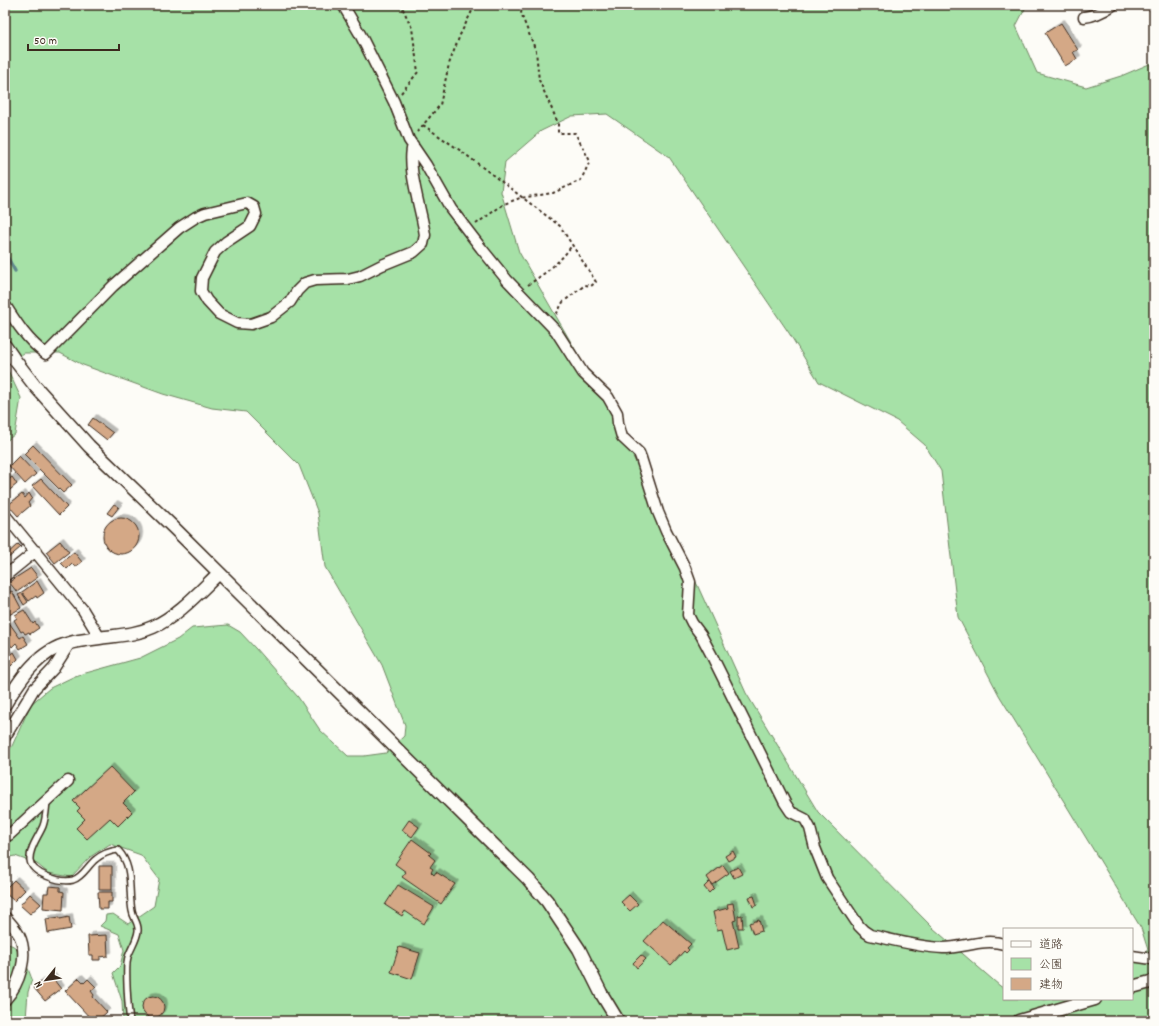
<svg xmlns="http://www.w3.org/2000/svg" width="1159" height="1026" font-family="Dekko,'Klee One',sans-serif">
  <defs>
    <filter id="shadow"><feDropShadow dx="3.5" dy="-3.5" stdDeviation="0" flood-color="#0004"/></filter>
  </defs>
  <rect width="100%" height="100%" fill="#fdfcf7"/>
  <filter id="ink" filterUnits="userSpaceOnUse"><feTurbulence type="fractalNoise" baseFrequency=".025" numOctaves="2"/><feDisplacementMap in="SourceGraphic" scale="8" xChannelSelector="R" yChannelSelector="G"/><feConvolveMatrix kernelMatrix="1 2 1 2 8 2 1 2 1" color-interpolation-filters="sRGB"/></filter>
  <g filter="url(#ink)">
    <path fill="#a6e1a7" stroke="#708662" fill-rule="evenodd" d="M5,5H1027L1016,26L1037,73L1086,87L1121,76L1154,62V1021H123L122,1001L113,973L120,966L124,950L119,934L100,926L105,921L106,915L113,914L128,924L154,906L159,879L141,855L110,844L90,857L71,877L48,873L37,864L15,856L5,858V756L12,746L31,704L50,688L75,676L140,658L178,639L192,628L228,625L240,632L255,648L298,697L320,730L348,756H364L386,753L404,736L405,725L382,665L325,567L318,513L299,465L246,412L212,408L163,394L83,365L60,353H24L6,366L21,398L15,434L5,442ZM607,114L669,157L789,333L819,382L897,421L925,445L941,471L958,617L999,695L1141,928L1148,950L1132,961V999H1050L1044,1000L1040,999H1004V988L1000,986L933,928L818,812L746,693L695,580L606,403L519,252L501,192L505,162L541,131L572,116Z
      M5,944C21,943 27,967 32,979L28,992L26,1019L25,1021H5Z"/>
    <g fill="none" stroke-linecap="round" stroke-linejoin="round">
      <path stroke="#60888c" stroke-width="3.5" d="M5,253L15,271"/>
    </g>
    <path fill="#d4a886" stroke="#3b2a1e" filter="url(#shadow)" d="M1061,23L1078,50L1073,52L1077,59L1065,66L1045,33Z
      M93,418L113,433L107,440L88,425Z
      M33,445L72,485L63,493L24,454Z
      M19,456L36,474L25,484L9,466Z
      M5,477L8,480L12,477L17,484L5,494Z
      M41,479L67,507L59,515L32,486Z
      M29,493L32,498L28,503L30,506L18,516L8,505L22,494L25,498Z
      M114,504L119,507L112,516L107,513Z
      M103 536a18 18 0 1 1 36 0a18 18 0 1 1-36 0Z
      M60,541L69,552L55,563L46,552Z
      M18,544L21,547L6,560L5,556Z
      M74,552L82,562L75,567L72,564L67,569L61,563Z
      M31,568L38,577L17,592L9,582Z
      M37,581L44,593L37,598L36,596L29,601L22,592Z
      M7,588L10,592L12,591L21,608L9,615L5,609V589Z
      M22,593L28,602L24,605L18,595Z
      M24,610L33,624L35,622L39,628L30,634L29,632L25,634L23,631L21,632L14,620L17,618L15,615Z
      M10,624L20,638L23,636L28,644L20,649L16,643L12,647L5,638V628Z
      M5,652L8,655L14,652L18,659L11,666L9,663L5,666Z
      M110,767L134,792L123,803L132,812L118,826L110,818L87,839L76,828L85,819L77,811L80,808L73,801Z
      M409,820L419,827L412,837L402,830Z
      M412,839L431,853L429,855L435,860L430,867L433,869L431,872L434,875L436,872L455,884L441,904L402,877L406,872L395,864Z
      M733,851L736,857L728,861L725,856Z
      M723,865L729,873L712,885L707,877Z
      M99,866H112V890H99Z
      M738,867L742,874L734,878L730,871Z
      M14,880L25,890L14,901L5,893V885L7,887Z
      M709,882L714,888L709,893L704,887Z
      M398,885L434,907L424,924L405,911L402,916L385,905Z
      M49,886L60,887V891L64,892L63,910L43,908L44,893H48Z
      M98,892H112V902H108V909H99Z
      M30,894L41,904L30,914L20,905Z
      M629,895L638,904L630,911L621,902Z
      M754,896L757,905L753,907L749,897Z
      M733,903L736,920L733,921L739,947L727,950L722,929L717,930L713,912L728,908L727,904Z
      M742,915L743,928H738V916Z
      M60,917V919L69,917L71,929L48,933L46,919Z
      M663,920L691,944L687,948L689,950L686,953L684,951L671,965L644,941Z
      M759,920L762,931L753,934L749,923Z
      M107,935L108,956L100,957V960H93V955H89L88,936Z
      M399,947L420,953L412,979L391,972Z
      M641,955L646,959L637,968L633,963Z
      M51,976L61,989L45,1001L34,988L41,982L42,984Z
      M79,978L84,983L88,979L96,987L91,991L94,995L93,997L107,1012L97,1021H93L65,991Z
      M142 1007a11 11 0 1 1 22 0a11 11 0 1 1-22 0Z"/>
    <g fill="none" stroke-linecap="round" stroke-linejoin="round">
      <defs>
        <path id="service" d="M47,802C46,810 46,818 43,826C39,836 29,848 30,860C31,874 61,883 73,880C83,877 88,865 96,859C102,854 110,851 118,850C134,867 128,889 132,911C133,918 139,923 138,931C137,940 131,948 128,957C125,967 128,1009 130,1021"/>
        <path id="minor" d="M343,5L360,34L394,102L409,140L426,165L451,209L481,248L507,280L556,331L583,373L608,397L617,413L618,423L622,437L639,453L641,458L658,512L666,531L685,568L690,582L688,615L692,623L701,635L711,654L785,803L791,812L805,819L810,828L815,848L827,878L859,926L864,931L870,935C894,940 919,947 943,948C964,948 983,938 1004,944
          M1084,17C1094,16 1104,11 1113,5
          M5,305C17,324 28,341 46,354L113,286L179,228L196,217L205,213L247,203L254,207L256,214L250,226L226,242L215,252L202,278L201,291L207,301L219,314L237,323L251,324L271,317L290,302L297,291L305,283L315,280L348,279L360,276L382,265L414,252L423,244L425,235C422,212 406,166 413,145
          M5,515L83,610L100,638
          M5,576L36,551
          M5,737L34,689L54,668L70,643
          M5,835H9L68,781
          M5,917C10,922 15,928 19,935C29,955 20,984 5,1000
          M1132,956L1152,959"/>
        <path id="tertiary" d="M5,346L14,359L35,386L89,446L175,529L528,879L547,901L579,949L601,993L618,1021
          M5,704C21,678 38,651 70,643C81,640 94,639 106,637C122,635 138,634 153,627C179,615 199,592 219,573
          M1132,987L1154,981
          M1019,1021L1095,999"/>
      </defs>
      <use href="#service" stroke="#3b2a1e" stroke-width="8"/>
      <use href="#minor" stroke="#3b2a1e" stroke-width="13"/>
      <use href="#tertiary" stroke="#3b2a1e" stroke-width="15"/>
      <path stroke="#3b2a1e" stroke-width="2" stroke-dasharray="3 3" stroke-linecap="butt" d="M401,93L418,72L412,28L401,5
        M423,125L461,151L560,226L596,282L591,286L585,285L563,302L556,315
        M417,132L440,105L449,64L460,35L475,5
        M476,224L504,204L520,198L553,193L581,180L590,161L575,133H558V123L539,80L536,51L521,14L522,5
        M528,285C544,274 561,262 572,245"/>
      <use href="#service" stroke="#fdfcf7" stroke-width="5"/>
      <use href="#minor" stroke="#fdfcf7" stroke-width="10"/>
      <use href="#tertiary" stroke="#fdfcf7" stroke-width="12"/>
    </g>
  </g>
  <rect width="1159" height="1026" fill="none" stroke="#fdfcf7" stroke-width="20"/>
  <rect x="10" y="10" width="1139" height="1006" fill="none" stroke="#3b2a1e" stroke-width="1.5" filter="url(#ink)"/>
  <rect x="1003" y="928" width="130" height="72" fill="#fdfcf7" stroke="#afa8a0"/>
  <rect x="1011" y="941" width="20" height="6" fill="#fdfcf7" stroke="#afa8a0"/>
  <text x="1039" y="948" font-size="12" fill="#3b2a1e">道路</text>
  <rect x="1011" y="958" width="20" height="12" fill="#a6e1a7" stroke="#afa8a0"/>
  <text x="1039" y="968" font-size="12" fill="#3b2a1e">公園</text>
  <rect x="1011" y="978" width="20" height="12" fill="#d4a886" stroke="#afa8a0"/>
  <text x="1039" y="988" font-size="12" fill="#3b2a1e">建物</text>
  <g transform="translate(46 980) rotate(240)" stroke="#fdfcf7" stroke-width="3" paint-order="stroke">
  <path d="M0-3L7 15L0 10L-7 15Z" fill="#3b2a1e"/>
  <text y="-6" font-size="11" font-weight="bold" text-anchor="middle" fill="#3b2a1e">N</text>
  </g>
  <path d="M28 44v6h91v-6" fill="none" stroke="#3b2a1e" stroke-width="2"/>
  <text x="34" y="44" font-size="12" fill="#3b2a1e" stroke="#fdfcf7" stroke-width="3" paint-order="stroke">50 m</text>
</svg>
